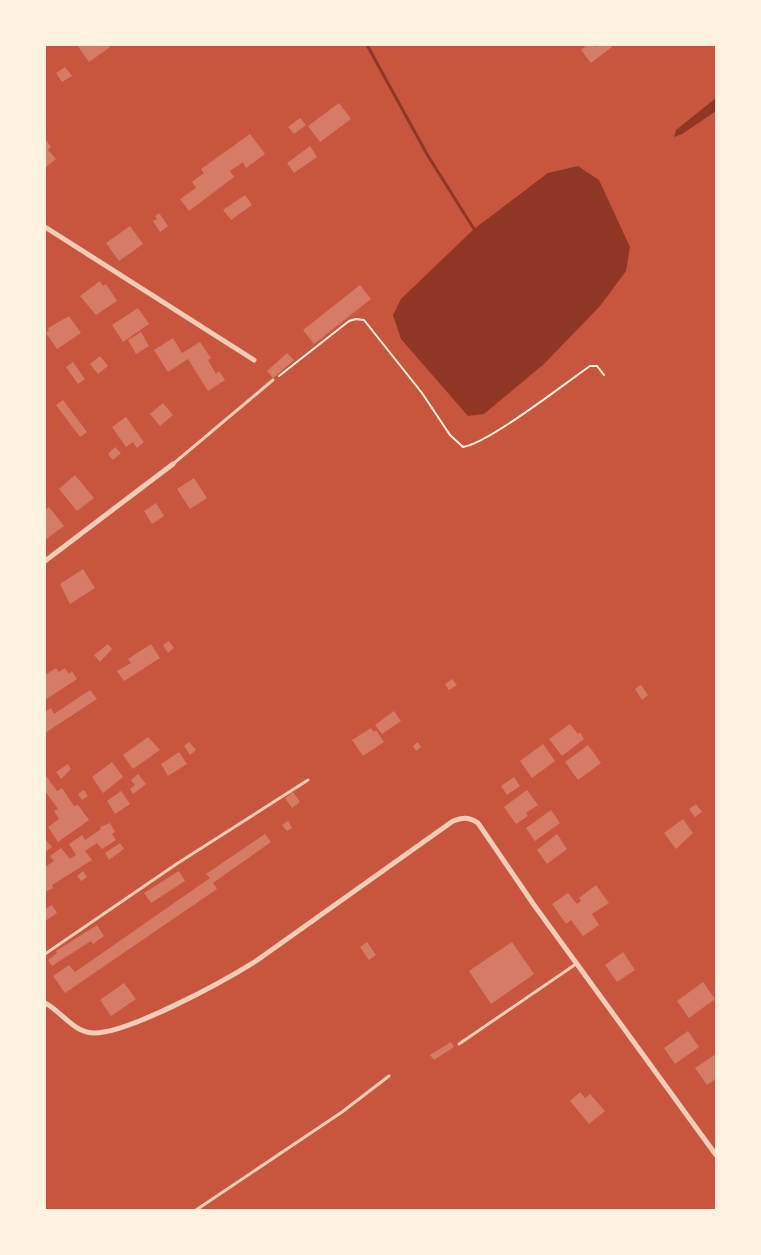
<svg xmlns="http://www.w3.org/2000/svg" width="761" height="1255" font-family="Commissioner,sans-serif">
  <rect width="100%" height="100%" fill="#c8553d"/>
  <path fill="#8f3625" d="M716,98V111L682,134L674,137L676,130Z
    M578,166L599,180L630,247L626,271L600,306L544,364L484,414L468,416L401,339L393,315L401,299L474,229L548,173Z"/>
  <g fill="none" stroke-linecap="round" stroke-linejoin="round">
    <path stroke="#8f3625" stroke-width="3" d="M367,45L428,156L474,229"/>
  </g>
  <path fill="#d67c66" d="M77,45H108L110,47L89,62Z
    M587,45H594L596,47L599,45H610L612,47L591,63L581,50Z
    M65,67L72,76L62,82L56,73Z
    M339,103L351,119L320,142L308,126Z
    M300,118L306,125L294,134L288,127Z
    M250,134L265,154L246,168L243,162L230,171L234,177L189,211L180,199L196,188L192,182L204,173L201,169Z
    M45,139L51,147L48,150L56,159L45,168Z
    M310,146L317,157L294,173L287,163Z
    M245,195L252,205L231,220L223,210Z
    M159,213L168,226L160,232L153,221L157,219L155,216Z
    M130,226L143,244L119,261L106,243Z
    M100,281L103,286L106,284L117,301L96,315L80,296Z
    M360,285L371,299L314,344L303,330Z
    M138,308L149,324L123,342L112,325Z
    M69,316L81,333L57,349L46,333L49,331L48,328Z
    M141,332L149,346L136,354L128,340Z
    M173,338L182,353L200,342L211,358L208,360L216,374L219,371L225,380L208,391L188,359L168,372L154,350Z
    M287,353L294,360L273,378L267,371Z
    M100,356L108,366L98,374L90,364Z
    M73,362L85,379L78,384L66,367Z
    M63,400L87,432L80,437L56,405Z
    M163,403L173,415L160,426L150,414Z
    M126,417L144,442L137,448L133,442L126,447L112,427Z
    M115,447L121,453L113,460L108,454Z
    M75,475L94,498L77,511L59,489Z
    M194,478L207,498L190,509L177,489Z
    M156,503L164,516L152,524L144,511Z
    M49,507L64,526L45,540V510Z
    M83,569L95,588L70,604L60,584Z
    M169,641L174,648L168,653L163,645Z
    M108,644L112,649L100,662L94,655Z
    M151,644L160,658L124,681L117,671L131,663L128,659Z
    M56,668L59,672L65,668L69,674L72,671L77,679L45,700V675Z
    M452,679L457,685L449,690L445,684Z
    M641,685L648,695L642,700L635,689Z
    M90,690L97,699L45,733V712L51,708L54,714Z
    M394,711L401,721L382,734L375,725Z
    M570,724L578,734L580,732L584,739L562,756L549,739Z
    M371,728L374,732L376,730L384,742L363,756L352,740Z
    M148,737L160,750L133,769L123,755Z
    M189,742L196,750L190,755L184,746Z
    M418,742L421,747L416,751L413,746Z
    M543,744L555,761L532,778L520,761Z
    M588,745L601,763L578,780L565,762Z
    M179,752L187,764L168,776L161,764Z
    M112,762L123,777L103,793L92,777Z
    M68,764L71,769L61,779L56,772Z
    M138,774L146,784L133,794L130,789L135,785L131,780Z
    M47,777L57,791L62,788L74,806L78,805L89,820L58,842L48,827L59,819L54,811L58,809L45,791V778Z
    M514,777L520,786L507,795L501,786Z
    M84,790L88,796L82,800L78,794Z
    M527,790L538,805L526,813L528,816L516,824L504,807Z
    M121,791L130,804L115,814L107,801Z
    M293,792L300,802L292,808L285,798Z
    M696,804L702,812L695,817L689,809Z
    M551,810L560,823L535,841L526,828Z
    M683,819L693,833L676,849L664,833Z
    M288,821L292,828L287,831L282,825Z
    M110,823L115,832L112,834L116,840L102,849L97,843L85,851L92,860L52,885L53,888L45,892V867L54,861L50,856L61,848L70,859L76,855L69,844L82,835L85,840L101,829L100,827Z
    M265,834L271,842L213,883L217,889L65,993L53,976L69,965L75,972L210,878L206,874Z
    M557,834L567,849L547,864L537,850Z
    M45,839L52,847L45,852Z
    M120,843L124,849L109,860L105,853Z
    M83,871L87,877L81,881L77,876Z
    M179,871L185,881L151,903L144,893Z
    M596,885L609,903L592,914L599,925L583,936L571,920L566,924L552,904L568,893L577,904L581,901L579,898Z
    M52,905L57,913L45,921V909Z
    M97,925L104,936L93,944L91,941L52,966L48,960L57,953L56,951Z
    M367,942L376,955L369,960L360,947Z
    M512,942L534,974L491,1004L469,971Z
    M623,952L635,970L617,982L605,965Z
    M703,982L715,999L689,1018L677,1001Z
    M124,983L136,999L111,1016L100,1000Z
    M688,1031L699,1047L675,1064L664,1048Z
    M451,1042L454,1047L434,1060L430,1055Z
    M716,1054V1079L707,1085L695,1068Z
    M580,1092L585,1098L590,1094L605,1111L589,1124L570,1101Z"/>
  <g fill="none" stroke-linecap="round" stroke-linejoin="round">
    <path stroke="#fff3e0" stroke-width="2" d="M279,376L349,321L356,319L364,320L422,393L450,435L463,447C489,443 564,384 590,366H597L604,375"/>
    <path stroke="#f1ccb7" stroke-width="3" d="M173,464L273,380
      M45,954L178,863L308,780
      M459,1044L576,964
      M196,1210L342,1112L389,1076"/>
    <path stroke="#f1ccb7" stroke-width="5" d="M45,227L254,360
      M45,561L173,464
      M45,1003C61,1011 73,1032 93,1033C128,1034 224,981 256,961L453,821C463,817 469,817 478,823L534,905L716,1155"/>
  </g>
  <rect width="761" height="1255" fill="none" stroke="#fff3e0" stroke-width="92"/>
</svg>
